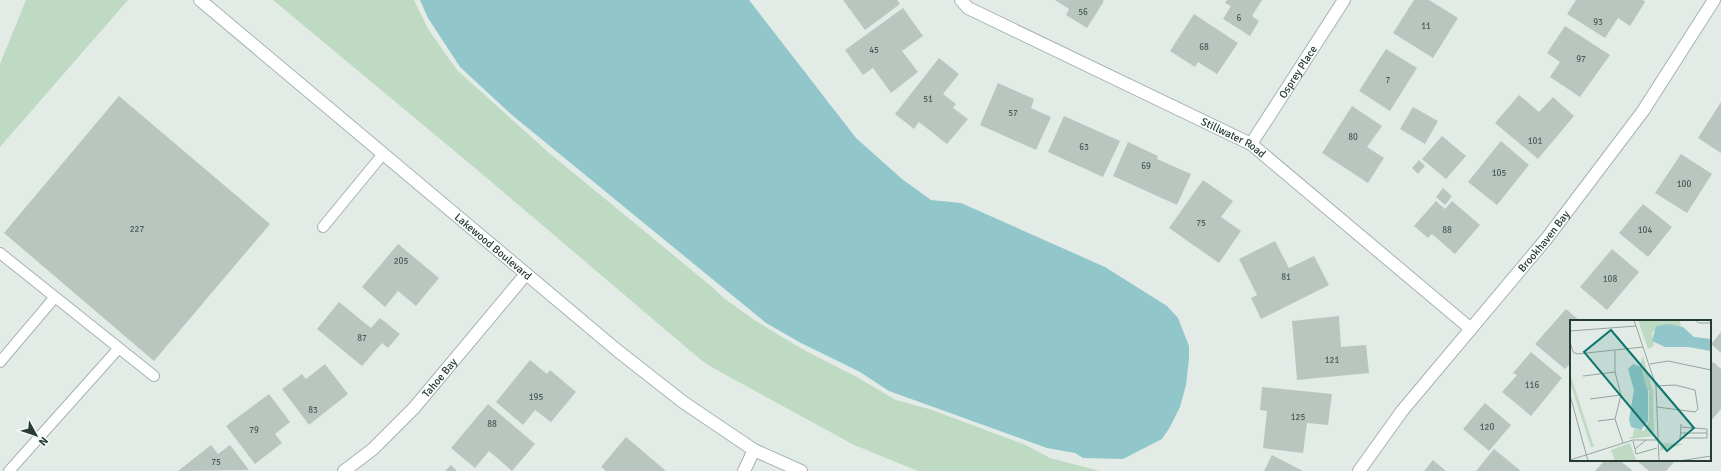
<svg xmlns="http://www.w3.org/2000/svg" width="1721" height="471" font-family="Signika,sans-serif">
  <rect width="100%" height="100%" fill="#e3ebe7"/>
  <path fill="#bfdac3" d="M26,0H128L0,147V64Z
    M273,0H414L428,29L457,70L548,152L711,286L725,299L756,321L802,349L855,376L896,400L929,409L1026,445L1050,458L1100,471H918L854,445L715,369L701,360L481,173Z"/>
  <path fill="#91c7ca" d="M420,0H749L856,138L902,179L931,200L961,203L1105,267L1167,306L1178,318L1189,346V359L1186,385L1180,407L1170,427L1162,439L1123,459L1083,458L1075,453L1047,448L889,391L860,372L801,343L766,323L512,115L460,67L428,18Z"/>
  <path fill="#b9c6c0" d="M843,0H897L900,4L865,30Z
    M1055,0H1102L1104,1L1087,28L1066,15L1069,9Z
    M1227,0H1262L1252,16L1259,21L1250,36L1223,19L1231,6L1225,3Z
    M1414,0H1429L1458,18L1433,58L1393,33Z
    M1576,0H1643L1645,2L1630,26L1618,18L1605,38L1567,14Z
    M903,8L923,36L902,51L918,72L891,93L873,68L863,75L845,50Z
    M1194,14L1238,43L1217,74L1198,62L1195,67L1170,51Z
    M1565,26L1610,55L1580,97L1550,77L1560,62L1547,53Z
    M1386,49L1417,68L1390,111L1359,91Z
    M939,58L959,74L943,94L956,104L953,108L968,119L947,144L919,122L914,129L895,114Z
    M998,83L1034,99L1031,108L1051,117L1036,150L980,125Z
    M1519,95L1539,112L1553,97L1574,116L1538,159L1495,123Z
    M119,96L270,224L154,361L4,233Z
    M1721,102V153L1698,138Z
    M1352,106L1382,126L1367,147L1384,158L1368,183L1322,153Z
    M1413,107L1438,121L1425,144L1400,129Z
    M1064,116L1120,141L1103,177L1048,152Z
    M1442,136L1466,156L1446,179L1422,159Z
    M1501,141L1529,165L1497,205L1468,182Z
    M1128,142L1158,156L1157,159L1191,174L1177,205L1113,176Z
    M1681,154L1712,174L1687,213L1655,193Z
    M1419,160L1425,166L1418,174L1412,168Z
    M1203,180L1233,201L1221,217L1241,231L1219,263L1169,228Z
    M1443,188L1452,196L1445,205L1436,197Z
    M1436,201L1445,209L1452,201L1480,225L1455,254L1432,234L1428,238L1414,226Z
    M1643,204L1672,227L1648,257L1619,233Z
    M1275,241L1289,268L1314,256L1329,285L1261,319L1251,298L1257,295L1239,259Z
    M398,244L439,278L416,306L398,291L385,307L362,287Z
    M1612,249L1639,272L1607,310L1580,287Z
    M339,302L371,328L380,318L400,334L388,348L382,343L362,366L317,329Z
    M1566,309L1580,321H1571V363L1565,369L1535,344Z
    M1339,316L1341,347L1366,345L1369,373L1297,380L1292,321Z
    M1721,332V353L1711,344Z
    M1531,352L1562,378L1531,416L1502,392L1517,375L1513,373Z
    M530,360L547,374L550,370L576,392L551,422L535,410L523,425L496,402Z
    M1713,362L1721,369V409L1710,422V366Z
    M325,364L348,394L309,425L282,389L302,374L306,379Z
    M1262,387L1332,394L1328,425L1307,423L1303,453L1263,448L1267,411L1260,410Z
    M269,394L290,422L275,434L282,443L255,464L226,426Z
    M1485,403L1511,425L1489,451L1463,429Z
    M488,404L535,444L512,471L489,451L475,468L451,448Z
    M626,437L666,471H606L601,467Z
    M211,445L218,454L230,445L249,470L178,471Z
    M1494,449L1521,471H1476Z
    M1272,455L1303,471H1264Z
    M1433,460L1446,471H1424Z
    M1605,460H1619L1633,471H1595Z
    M1636,460H1676L1666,471H1649Z
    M451,465L457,471H445Z"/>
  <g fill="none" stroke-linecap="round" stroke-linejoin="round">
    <defs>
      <path id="lane" d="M323,227L383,154
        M0,253L154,376
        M0,362L55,297
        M9,471L119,348"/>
      <g id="street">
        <path id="s1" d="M961,0L968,8L1251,144L1471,329"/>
        <path id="s2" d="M1251,144L1344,0"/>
        <path id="s3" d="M344,471L373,449L414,408L526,274"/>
        <path d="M744,471L754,450"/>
        <path id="s4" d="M1359,471L1402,411L1547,238L1643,111L1714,0"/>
      </g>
      <g id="secondary">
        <path id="s5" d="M200,0L618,351L683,402L754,450L801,471"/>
      </g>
    </defs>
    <use href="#lane" stroke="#a6b3ad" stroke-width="12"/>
    <use href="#street" stroke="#a6b3ad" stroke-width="14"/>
    <use href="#secondary" stroke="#a3b6ad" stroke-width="14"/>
    <use href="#lane" stroke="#fff" stroke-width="10"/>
    <use href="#street" stroke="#fff" stroke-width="12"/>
    <use href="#secondary" stroke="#fff" stroke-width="12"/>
  </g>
  <g text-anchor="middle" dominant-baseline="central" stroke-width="3" stroke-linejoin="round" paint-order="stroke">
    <g font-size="9" fill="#4a5e56">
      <text x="1083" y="12">56</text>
      <text x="1239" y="18">6</text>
      <text x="1598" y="22">93</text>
      <text x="1426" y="26">11</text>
      <text x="1204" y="47">68</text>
      <text x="874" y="50">45</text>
      <text x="1581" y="59">97</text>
      <text x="1388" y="80">7</text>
      <text x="928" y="99">51</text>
      <text x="1013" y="113">57</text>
      <text x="1353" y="137">80</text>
      <text x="1535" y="141">101</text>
      <text x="1084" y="147">63</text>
      <text x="1146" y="166">69</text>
      <text x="1499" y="173">105</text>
      <text x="1684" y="184">100</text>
      <text x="1201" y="223">75</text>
      <text x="137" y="229">227</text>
      <text x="1447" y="230">88</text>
      <text x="1645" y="230">104</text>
      <text x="401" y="261">205</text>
      <text x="1286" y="277">81</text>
      <text x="1610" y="279">108</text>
      <text x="362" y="338">87</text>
      <text x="1332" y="360">121</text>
      <text x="1532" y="385">116</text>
      <text x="536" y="397">195</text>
      <text x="313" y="410">83</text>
      <text x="1298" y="417">125</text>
      <text x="492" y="424">88</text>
      <text x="1487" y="427">120</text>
      <text x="254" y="430">79</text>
      <text x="216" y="462">75</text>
    </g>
    <g font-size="11" fill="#253b33" stroke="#f3f8f5">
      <text stroke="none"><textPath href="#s2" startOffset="86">Osprey Place</textPath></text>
      <text stroke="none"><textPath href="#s1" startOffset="306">Stillwater Road</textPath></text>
      <text stroke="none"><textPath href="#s4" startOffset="295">Brookhaven Bay</textPath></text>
      <text stroke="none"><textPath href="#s5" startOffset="383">Lakewood Boulevard</textPath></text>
      <text stroke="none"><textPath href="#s3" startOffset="134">Tahoe Bay</textPath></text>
    </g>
  </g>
  <g transform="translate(1570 320)">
    <rect width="141" height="141" fill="#e3ebe7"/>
    <path d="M68,0H110L111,8L90,5L82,13L84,26L78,29ZM73,36L83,72L84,116L58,119L63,116L64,109L74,111L79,101V72L70,44ZM0,53L24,127H21L0,63ZM60,123L66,140L45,141L41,130ZM90,123L114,124L90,131V134Z" fill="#bfdac3"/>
    <path d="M99,4L113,7L124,17L141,19V31L118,27H95L82,21L86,6ZM63,44L71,47L78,71V101L71,110L61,107L59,100L64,70L58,49Z" fill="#91c7ca"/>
    <path fill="none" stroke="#97a59f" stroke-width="1" d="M64,0L86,66L89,141M125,0L129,3H141M0,11L66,6M0,22L3,32L7,34L73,27M45,31V52L51,75L45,99L53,123M80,44L98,41L141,50M13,56L45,52M86,66L105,65L125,70L128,89L125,92L87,87M0,75L18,141M20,79L51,75M28,101L45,99M111,107L137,109V118H111M111,113H137M110,120L111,104M63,121L65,129L76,120M65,129L66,134L87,128M0,140L63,120H87M109,141L141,136"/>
    <path fill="#0f766e" fill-opacity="0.15" stroke="#0f766e" stroke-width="2" d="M41,10L124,108L97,131L14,32Z"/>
    <rect width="141" height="141" fill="none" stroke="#253b33" stroke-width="2"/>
  </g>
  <g transform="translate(36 435) rotate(130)" stroke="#f3f8f5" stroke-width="3" paint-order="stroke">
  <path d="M0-3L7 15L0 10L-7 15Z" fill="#253b33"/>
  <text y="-6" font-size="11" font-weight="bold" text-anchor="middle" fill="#253b33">N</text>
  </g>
</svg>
